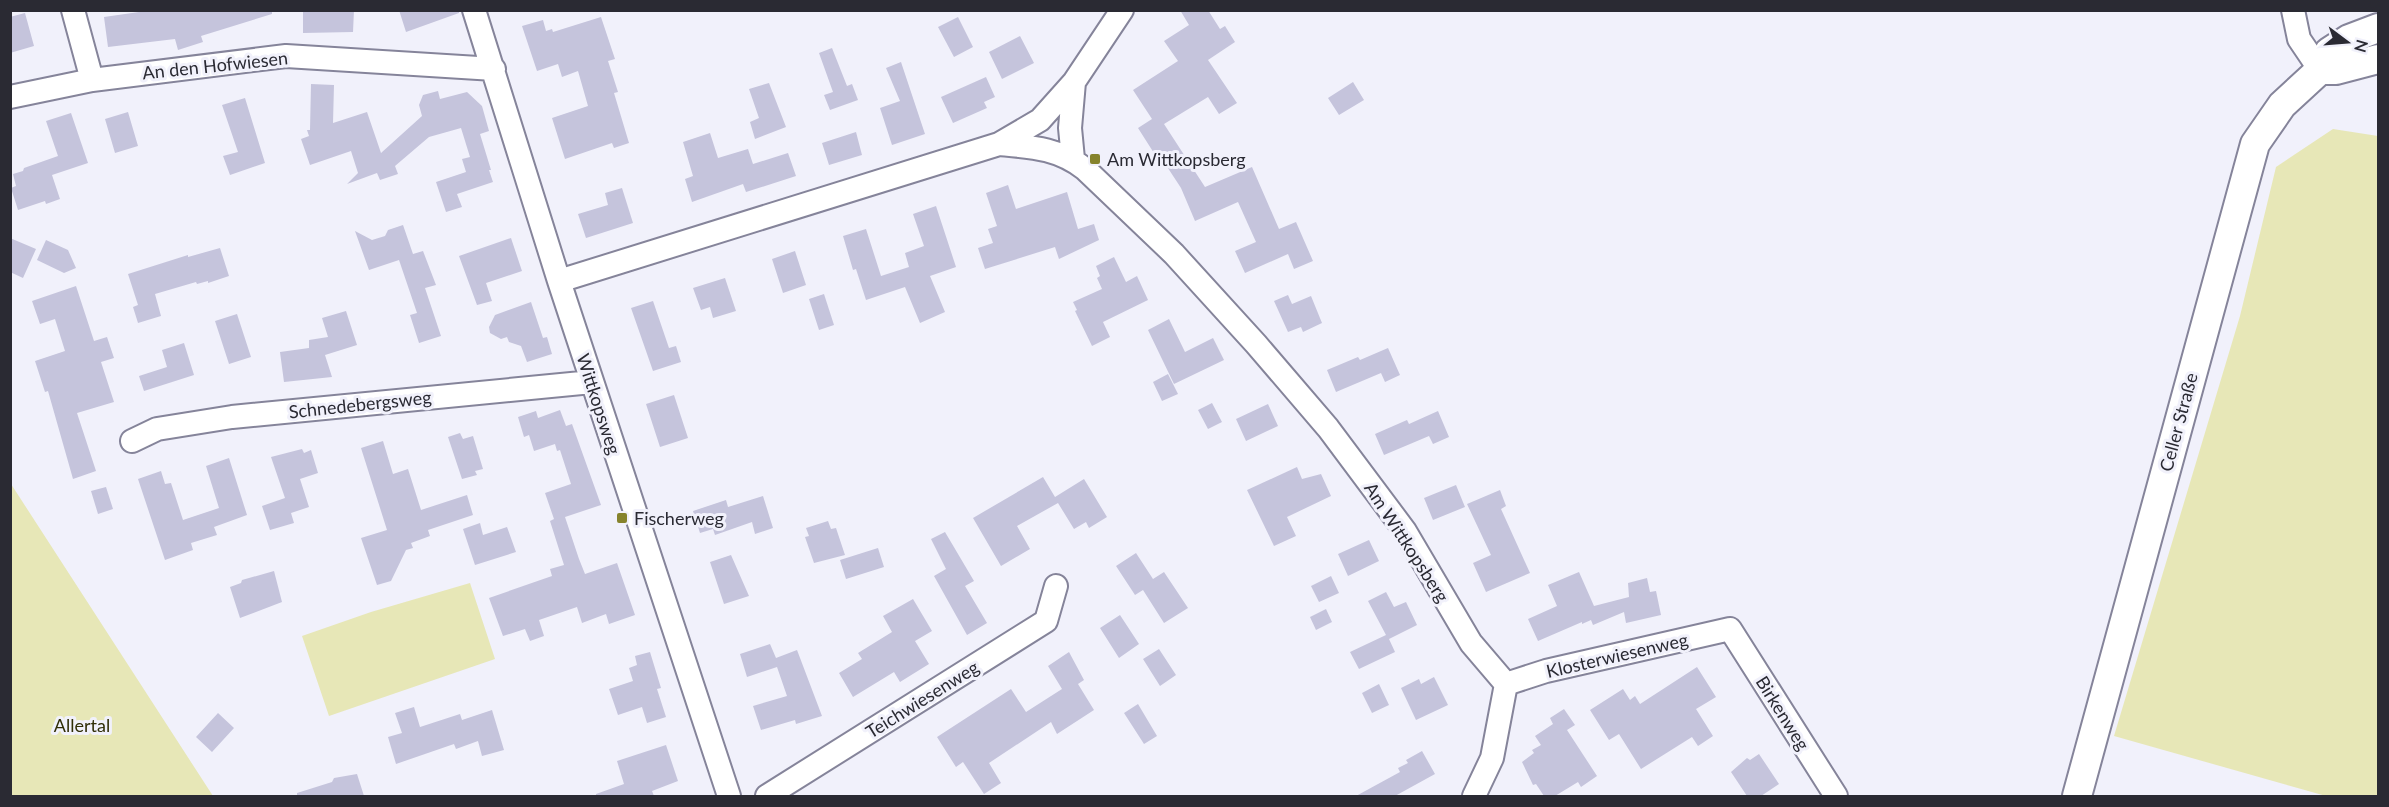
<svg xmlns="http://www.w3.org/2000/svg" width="2389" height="807" font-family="Lato,sans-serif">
  <rect width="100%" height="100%" fill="#f1f1fb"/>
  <path fill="#e7e7b7" d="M2333,129L2378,136V796H2326L2114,736L2240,316L2276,167Z
    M10,484H11L213,796H11Z
    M470,583L495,659L329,716L302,636L371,612Z"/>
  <path fill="#c5c4dc" d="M153,10H272V14L201,36L203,42L178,50L175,39L108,47L104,17Z
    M303,10H354L353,32L303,33Z
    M399,10H459V13L406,32Z
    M1180,10H1208L1220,29L1225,26L1235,42L1208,60L1237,103L1219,114L1208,97L1164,124L1205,187L1252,167L1279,229L1296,222L1313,261L1294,269L1288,254L1245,273L1235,251L1256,242L1238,202L1195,221L1181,188L1162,159L1159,161L1138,128L1152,119L1133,90L1178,61L1164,41L1189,25Z
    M25,13L34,46L10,53V17Z
    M601,17L615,59L608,61L618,92L614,93L629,143L614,148L612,143L565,159L552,118L588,106L578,71L562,77L558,64L537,71L522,26L543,20L546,31L552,29L553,32Z
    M958,17L973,47L954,57L938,27Z
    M1020,36L1034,63L1002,79L989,52Z
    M832,48L847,86L852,84L858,100L830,110L824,95L833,92L819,53Z
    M901,62L925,134L892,145L880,108L900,101L886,68Z
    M986,77L995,97L984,102L987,108L953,123L941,97Z
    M1353,82L1364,100L1339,115L1328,98Z
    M769,83L786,127L755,139L750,122L759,118L749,89Z
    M311,84L334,85L333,123L367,112L381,153L422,116L419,105L423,95L438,91L440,99L467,92L482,106L489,131L480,134L491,170H489L493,182L457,194L462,207L446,212L436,182L466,172L462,159L470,157L461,128L429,137L395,166L398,174L380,180L377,173L347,184L358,173L351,151L310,165L301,139L309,136L307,130H310Z
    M245,98L265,163L230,175L223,156L238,152L222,105Z
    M128,112L138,146L115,153L105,119Z
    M71,113L88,163L52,175L60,199L46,204L45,201L18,210L11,188L16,186L13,174L23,171L24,168L58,156L46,121Z
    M856,132L862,155L829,165L822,143Z
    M710,133L718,158L748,149L753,164L788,153L796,176L746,192L743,184L692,202L685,179L693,176L683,142Z
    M1008,185L1016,209L1067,192L1078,229L1094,224L1099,240L1059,259L1055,247L985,269L978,248L993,243L988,229L997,226L986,193Z
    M622,188L633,223L586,238L578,214L608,205L605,193Z
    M936,206L956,267L930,276L945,312L920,323L905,287L866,300L856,269L853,270L843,236L866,229L881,276L909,267L905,253L924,246L913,214Z
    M403,225L413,254L423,251L436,285L425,288L441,336L419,343L410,315L417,313L399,260L369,270L355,231L372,240L385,236L388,230Z
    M10,238L36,249L23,278L10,272Z
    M511,238L522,271L486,283L492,301L477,305L459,256Z
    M46,240L68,250L76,268L64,273L37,260Z
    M220,248L229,276L208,283V281L197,284L196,282L155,294L161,316L138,323L133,307L138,305L128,274L188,255V257Z
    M795,251L806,285L783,293L772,259Z
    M1114,257L1126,282L1137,276L1148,300L1103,322L1110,337L1092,346L1075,311L1077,310L1073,302L1102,289L1097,278L1100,276L1096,266Z
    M725,278L736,311L713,318L710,307L701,310L693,288Z
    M76,286L94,341L107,337L114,358L101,362L114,402L77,413L96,471L73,479L48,391L45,392L35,361L65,351L55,319L40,324L32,301Z
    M824,294L834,325L819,330L809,299Z
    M1288,295L1292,304L1311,296L1322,323L1303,332L1301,327L1288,332L1274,301Z
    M653,301L669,348L676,346L681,362L653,371L631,308Z
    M531,302L543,338L547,337L552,354L527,362L521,346L509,342L507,337L501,339L490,333L489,327L495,315Z
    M346,311L357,345L325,355L332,377L284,382L280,352L309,348V340L328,337L322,318Z
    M237,314L251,357L229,364L215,321Z
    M1169,319L1185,352L1213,338L1224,360L1174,384L1148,330Z
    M184,343L194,375L144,391L139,376L167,367L162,350Z
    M1388,348L1400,375L1385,382L1381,373L1336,392L1327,370L1358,357L1360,360Z
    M1168,374L1178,394L1162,401L1153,382Z
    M674,395L688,438L660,447L646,404Z
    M1212,403L1222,422L1208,429L1198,410Z
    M1268,404L1278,426L1246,441L1236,419Z
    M560,410L566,426L572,424L601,505L565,517L579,559L585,574L617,563L635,615L609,624L606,614L582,623L577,607L539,620L544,636L530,641L525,629L503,636L489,598L552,576L550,569L564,565L550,521L554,519L545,493L571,484L560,450L557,451L555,444L534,451L529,435L524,437L518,417L536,411L538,418Z
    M1438,411L1449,437L1433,444L1429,436L1384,455L1375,434L1407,420L1409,424Z
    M460,433L463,439L473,436L483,469L475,471L477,475L462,479L448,437Z
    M383,441L393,474L408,469L421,510L467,495L473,515L428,530L430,536L411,543L413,548L406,550L391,581L377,585L361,538L387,530L361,448Z
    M302,449L304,453L311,450L318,473L300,479L309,507L291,513L294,523L270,530L262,506L285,498L271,457Z
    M229,458L247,515L214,527L217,535L191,543L193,550L165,560L138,479L161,471L165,484L171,483L183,520L219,508L206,466Z
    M1297,467L1302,479L1321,474L1331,496L1287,517L1296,536L1274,546L1247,490Z
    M1043,477L1055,497L1084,479L1107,517L1089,528L1086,522L1074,529L1058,503L1017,526L1030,549L1001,566L973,518Z
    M1456,485L1465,507L1433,520L1424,498Z
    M106,487L113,509L98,514L91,491Z
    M1500,490L1506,506L1501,509L1530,573L1486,592L1473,563L1491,555L1467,504Z
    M763,496L773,528L755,534L752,522L715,535L713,529L700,533L693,511L726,500L728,507Z
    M828,521L831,529L836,528L845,555L814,563L805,537L809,536L806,528Z
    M480,523L483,535L507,527L516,552L475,565L463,529Z
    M945,532L974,581L965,586L987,623L967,635L934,576L946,569L931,539Z
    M1369,540L1379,561L1348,576L1338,554Z
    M878,548L884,567L846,579L840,560Z
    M1136,553L1153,579L1164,572L1188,608L1164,623L1143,590L1135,595L1116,566Z
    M731,555L749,596L724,604L710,562Z
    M274,571L282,602L240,618L230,587L241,583L242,580Z
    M1579,572L1594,606L1629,597L1628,583L1647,578L1650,592L1656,591L1661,615L1626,623L1624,612L1593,625L1591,620L1582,624V622L1538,641L1528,619L1557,606L1548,585Z
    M1331,576L1339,593L1319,602L1311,586Z
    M1386,592L1394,607L1406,602L1417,625L1389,639L1395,652L1359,669L1350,652L1386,635L1368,601Z
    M913,599L932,631L915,641L929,664L900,682L894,672L853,697L839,673L862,659L858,653L892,632L883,616Z
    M1326,609L1332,622L1316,630L1310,617Z
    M1120,615L1139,644L1119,658L1100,628Z
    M770,644L776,658L797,650L822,716L796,724L795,720L761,730L753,706L787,696L777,667L747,677L740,654Z
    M1159,649L1176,675L1160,686L1143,659Z
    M650,652L661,688L657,689L666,717L647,723L642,707L618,715L609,689L633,681L629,668L637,665L635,656Z
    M1069,652L1084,680L1078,684L1094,710L1057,734L1051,722L989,763L1001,783L984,794L963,762L956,767L937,737L1011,689L1026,712L1062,689L1048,666Z
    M1697,667L1716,697L1696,709L1713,736L1698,746L1692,737L1641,769L1619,734L1609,740L1590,710L1623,689L1630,700L1635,696L1640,704Z
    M1434,677L1448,705L1416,720L1401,688L1419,679L1421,684Z
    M1379,684L1389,705L1372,713L1362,693Z
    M1138,704L1157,736L1144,744L1124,713Z
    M414,707L420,727L460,714L462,720L492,710L504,750L482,756L478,741L456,749L454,744L396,764L388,737L402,733L395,713Z
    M1564,709L1575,725L1567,730L1597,776L1581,787L1578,782L1555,796H1544L1536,784L1533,785L1522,762L1534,753L1532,750L1541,745L1535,736L1553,724L1550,718Z
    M218,713L234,728L212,752L196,737Z
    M666,745L678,781L652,791L654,796H596V794L624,784L617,761Z
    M1422,751L1435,774L1395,796H1356L1400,772L1398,768L1408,763L1406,760Z
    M1759,754L1779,784L1761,796H1747L1731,772L1747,758L1750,760Z
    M357,774L364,796H297V793L332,782L334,778Z"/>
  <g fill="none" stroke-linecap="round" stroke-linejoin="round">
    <defs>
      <path id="minor" d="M73,10L92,80
        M474,10L559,281L729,796
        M2293,10L2299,39L2320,70
        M1074,82L1122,10
        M10,97L92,80L286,56L494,69
        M999,144L1040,120L1074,82L1070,128L1073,159
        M559,281L999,144C1032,147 1058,148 1085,169L1174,254L1256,344L1328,428L1405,531L1471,643L1506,684L1492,758L1474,796
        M132,441L157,429L232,417L592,382
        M1506,684L1546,671L1730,629L1836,796
        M767,796L1046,621L1056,586"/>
      <path id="tertiary" d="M2320,70H2336L2378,59
        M2077,796L2255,144L2282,105L2320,70L2329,52L2349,39L2378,28"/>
    </defs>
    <use href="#minor" stroke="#85849a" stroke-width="26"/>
    <use href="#tertiary" stroke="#85849a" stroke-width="32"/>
    <use href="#minor" stroke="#fff" stroke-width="22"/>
    <use href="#tertiary" stroke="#fff" stroke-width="28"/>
  </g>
  <g fill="#86832c" stroke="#f1f1fb" stroke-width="2">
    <rect x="1089" y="153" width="12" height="12" rx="3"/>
    <rect x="616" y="512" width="12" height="12" rx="3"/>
  </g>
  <g text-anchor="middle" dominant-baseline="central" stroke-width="6" stroke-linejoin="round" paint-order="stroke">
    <g font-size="18" fill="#2a2a33" stroke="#f1f1fb">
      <text transform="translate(215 65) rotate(-6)">An den Hofwiesen</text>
      <text transform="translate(360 404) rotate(-6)">Schnedebergsweg</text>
      <text transform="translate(599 404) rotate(72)">Wittkopsweg</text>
      <text transform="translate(2178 422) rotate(-75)">Celler Straße</text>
      <text transform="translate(1407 542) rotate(57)">Am Wittkopsberg</text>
      <text transform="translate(1617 655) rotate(-13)">Klosterwiesenweg</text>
      <text transform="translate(922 699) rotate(-32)">Teichwiesenweg</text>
      <text transform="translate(1783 713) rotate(58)">Birkenweg</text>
    </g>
    <g font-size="18" fill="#2a2a33" stroke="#f1f1fb" text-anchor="start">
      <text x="1107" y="159">Am Wittkopsberg</text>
      <text x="634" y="518">Fischerweg</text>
    </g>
    <g font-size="18" fill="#302e07" stroke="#f1f1fb">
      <text x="82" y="725">Allertal</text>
    </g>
  </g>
  <rect width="2389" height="807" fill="none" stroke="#2a2a33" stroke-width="24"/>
  <g transform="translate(2347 42) rotate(106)" stroke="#f1f1fb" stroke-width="4.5" paint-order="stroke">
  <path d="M0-4.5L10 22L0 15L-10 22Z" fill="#2a2a33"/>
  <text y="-9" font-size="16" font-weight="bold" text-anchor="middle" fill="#2a2a33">N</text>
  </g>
</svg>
